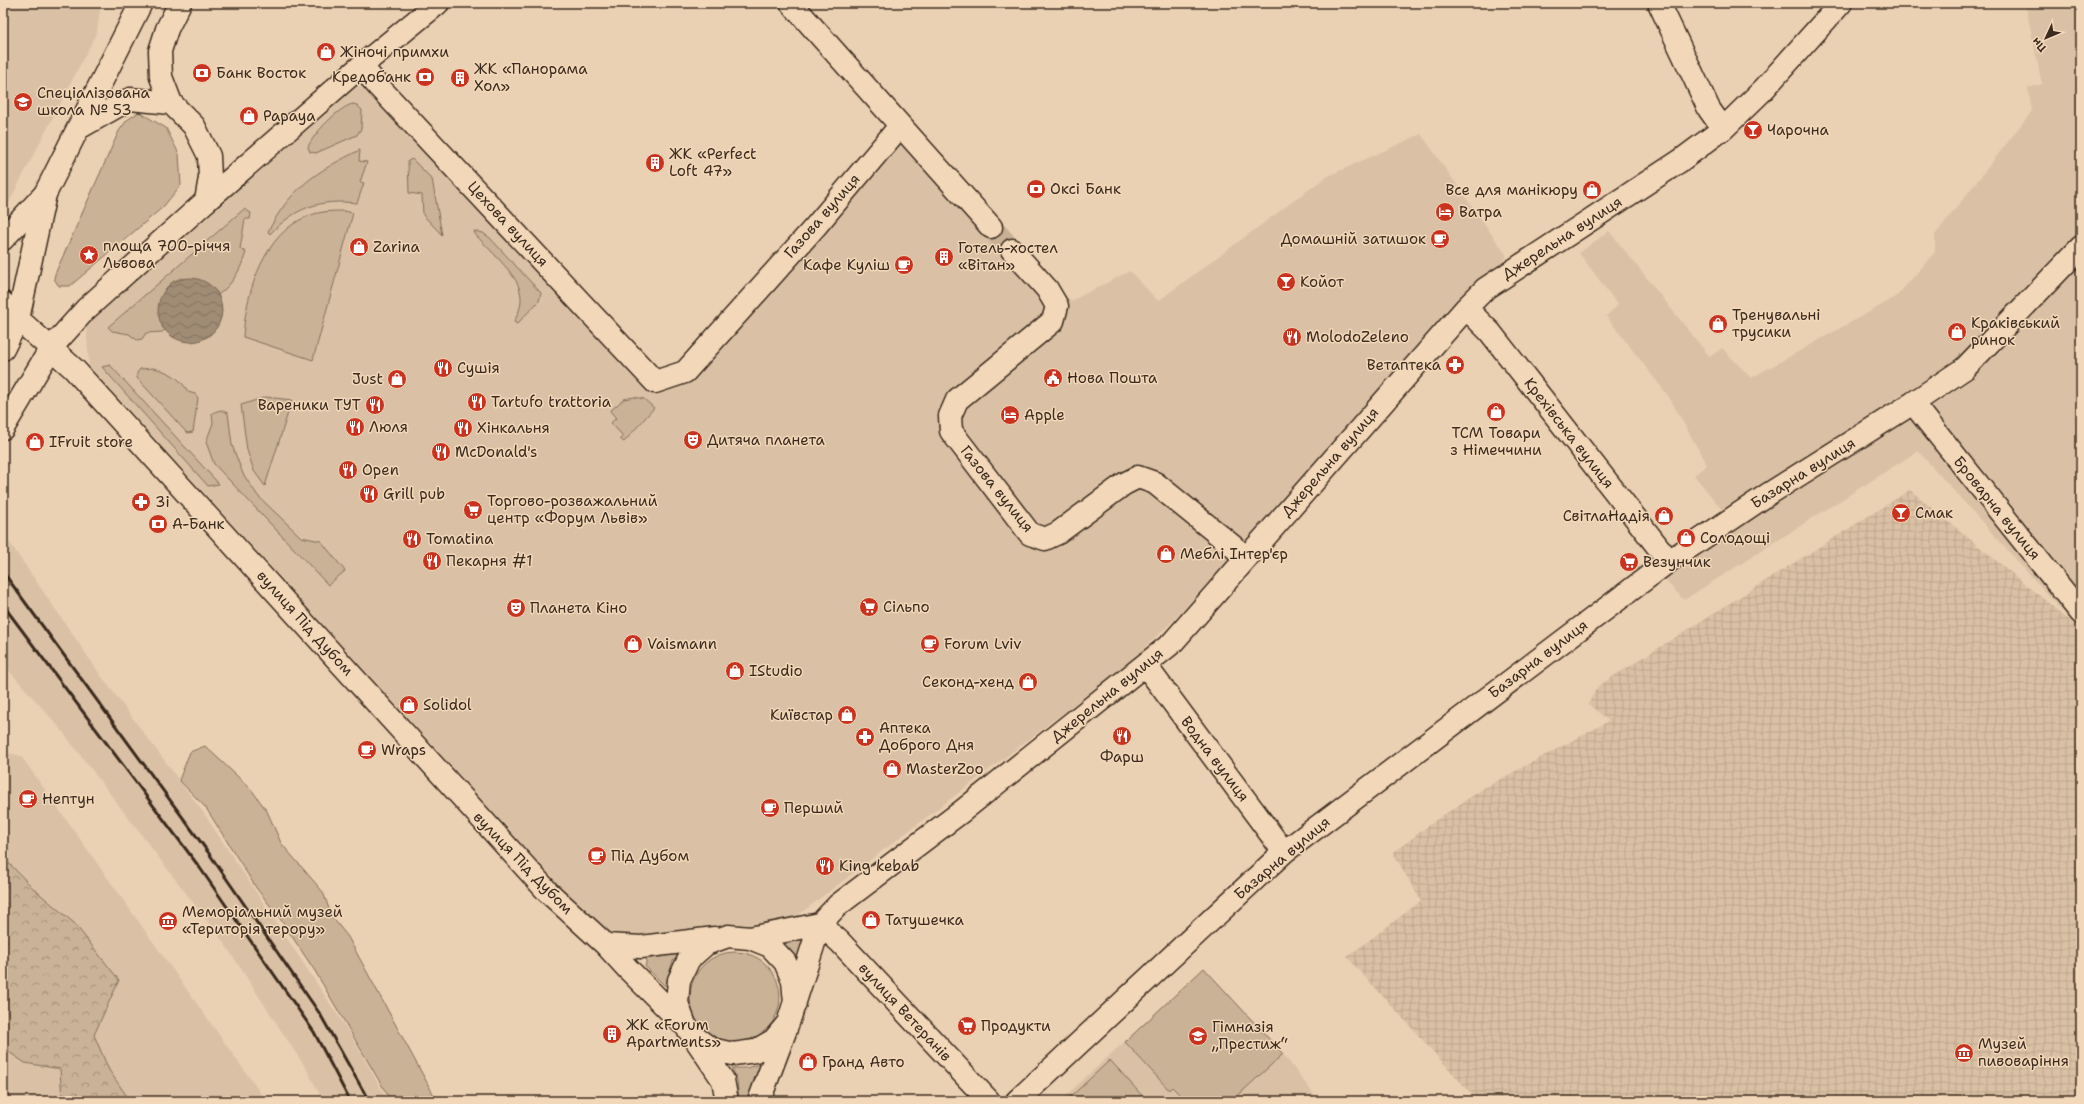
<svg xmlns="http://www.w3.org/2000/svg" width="2084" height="1104" font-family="'Shantell Sans',sans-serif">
  <defs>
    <pattern id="industrial-grid" width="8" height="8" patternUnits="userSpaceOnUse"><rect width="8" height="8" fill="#dac1a5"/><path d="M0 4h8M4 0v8" fill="none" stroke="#bca68e"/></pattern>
    <pattern id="forest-crowns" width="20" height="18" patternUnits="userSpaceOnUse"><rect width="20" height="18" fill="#cab297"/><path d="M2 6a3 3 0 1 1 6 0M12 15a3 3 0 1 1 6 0" fill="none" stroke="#a5917b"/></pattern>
    <pattern id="water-waves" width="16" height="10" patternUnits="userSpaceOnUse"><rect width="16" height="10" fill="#a08b74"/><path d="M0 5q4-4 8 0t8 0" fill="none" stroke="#84725f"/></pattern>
  </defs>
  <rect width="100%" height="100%" fill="#ebd1b3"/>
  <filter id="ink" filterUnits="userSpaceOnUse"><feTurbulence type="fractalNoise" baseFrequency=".025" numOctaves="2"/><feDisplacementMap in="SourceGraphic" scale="8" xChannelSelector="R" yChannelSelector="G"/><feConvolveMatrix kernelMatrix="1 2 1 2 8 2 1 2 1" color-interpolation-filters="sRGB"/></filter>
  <g filter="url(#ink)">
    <path fill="#dac1a5" d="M3,3H101L97,32L3,214Z
      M2025,3H2081V636L2074,624L1918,451L1684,600L1660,575L1731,521L1694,475L1707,465L1669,397L1606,316L1618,305L1579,253L1609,231L1710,357L1722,348L1751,378L1896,297L1935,252V235L2032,111L2028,88L2042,84Z
      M360,76L655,391L686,381L915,125L1071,301L1130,271L1158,301L1326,177L1421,134L1507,256L1178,616L1128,664L797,916L768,926L607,938L89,366L86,324L219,206Z
      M3,533L102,677L203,812L351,1035L388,1101H323L307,1070L224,943L59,727L3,664Z
      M3,752L21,756L266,1101H3Z
      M1204,968L1283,1054L1319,1101H1060Z"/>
    <path fill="url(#industrial-grid)" d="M1910,490L2074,624L2081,638V1101H1478L1347,957L1421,901L1393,853L1436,820L1484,788L1609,721L1588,704L1598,686Z"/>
    <path fill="#cab297" stroke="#826e5a" d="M353,104L357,105L362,110L361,129L357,135L316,153L310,152L308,147C313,134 340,106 353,104Z
      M139,112L166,128L179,154L181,185L163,207L70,286H59L54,279L55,274L119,131L127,120Z
      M360,150L359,161L367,162L360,182L364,183L357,203C320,199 296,207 270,234L268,232C290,188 317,171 360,150Z
      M412,159L432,179L442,235L423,215L422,195L409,193L408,161Z
      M244,209L251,213L250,219H245L240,249L246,252C241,269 233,284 218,295L217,292L181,278L172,282L165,289L162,327L165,330L162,332L146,333L142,339L137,340L129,334L112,331L108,327Z
      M344,211L353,213L313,360L243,337C246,289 267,221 323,212C330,211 337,211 344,211Z
      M474,231L483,233L490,238L541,293L539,301L517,324L514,322C519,312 523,303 520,291C517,274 487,248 475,234Z
      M110,365L219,484L208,486L102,367Z
      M153,368C168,371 181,378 188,392L195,394L198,398L193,432L187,433L137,378V373L140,369Z
      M266,397L292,400L265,486L254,471L247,450L241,405Z
      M634,397L644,399L654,408L624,442L620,439L623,436L611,423L616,418L610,411L624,399Z
      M220,410L228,413L232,445L243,474L258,496L301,537L321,541L345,571L328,585L214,464L206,442L213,423L212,413Z
      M205,746L251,789L267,811L281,843L323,892L332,917L348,937L437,1101H391L315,971L279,917L257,889L206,808L179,780L190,752Z
      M777,938L804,939L797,960L790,950Z
      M682,951L673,961L665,986L645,966L648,955Z
      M690 997a45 45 0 1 1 90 0a45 45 0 1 1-90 0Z
      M1204,968L1283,1054L1232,1101H1186L1172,1087L1169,1090L1125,1042Z
      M1110,1060L1147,1101H1066Z
      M761,1064L747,1101H739L737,1080L732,1068H746Z"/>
    <path fill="url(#forest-crowns)" stroke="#826e5a" d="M3,857L34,889L74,923L119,980L94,1035L109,1070L128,1098L126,1101H62L60,1069L25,1063L3,1048Z"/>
    <path fill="url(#water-waves)" stroke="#786452" d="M158 310a32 32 0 1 1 64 0a32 32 0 1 1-64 0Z"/>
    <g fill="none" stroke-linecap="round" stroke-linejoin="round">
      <path stroke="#c8b095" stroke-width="22" stroke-dasharray="22 11" stroke-linecap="butt" d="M991,227L1012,250"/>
      <defs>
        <path id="minor" d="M791,3L991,227
          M1659,3L1709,109L1723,129
          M361,66L379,87L655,382L685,372L815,227L900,126
          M206,201L361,66L438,3
          M3,239L45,194
          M1012,250L1047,289L1057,306L1053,321L957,400L950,416L951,431L1030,534L1045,539L1058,533L1124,484L1138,477L1155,483L1246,557
          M3,303L18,319L74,369L548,892L606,945L628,969L682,1023
          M1466,308L1490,332L1669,561
          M1913,403L2081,613
          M1146,666L1284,852
          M820,924L840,942L989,1101
          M750,938L820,924
          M606,945L641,947L715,938
          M795,1003L793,981L785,962L770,946L750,938L728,936L706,944L689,959L679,980L677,1003L685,1025L693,1036L711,1049L733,1054L755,1051L774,1040L788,1023L813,946L820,924L838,905L961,812L1172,643L1466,308L1485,289L1680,161L1723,129L1763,90L1841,3
          M696,1040L723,1080L727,1101
          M759,1101L786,1029
          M1017,1101L1284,852L1669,561L1767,495L1913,403L1965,368L2081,247"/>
        <path id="major" d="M79,128L130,99L171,103
          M3,349L18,319L45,194L141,3
          M3,428L51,348L86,309L206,201L210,178L209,156L194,126L171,103L161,77L160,51L167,29L180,3"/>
      </defs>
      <use href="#minor" stroke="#3b2a1e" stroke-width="25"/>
      <use href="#major" stroke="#3b2a1e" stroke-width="25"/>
      <use href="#minor" stroke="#f2d8b9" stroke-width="22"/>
      <use href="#major" stroke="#f2d8b9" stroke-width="22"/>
      <path stroke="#3b2a1e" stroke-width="3" d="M3,572L208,852L320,1014L369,1101
        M3,605L200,868L314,1032L350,1101"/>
    </g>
  </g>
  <defs>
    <symbol id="shop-disc" viewBox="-11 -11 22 22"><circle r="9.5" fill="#c8321e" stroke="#f2d8b9"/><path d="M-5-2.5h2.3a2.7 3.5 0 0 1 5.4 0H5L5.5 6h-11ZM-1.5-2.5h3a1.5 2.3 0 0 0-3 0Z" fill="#fff"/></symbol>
    <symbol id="bank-disc" viewBox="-11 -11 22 22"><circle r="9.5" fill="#c8321e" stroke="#f2d8b9"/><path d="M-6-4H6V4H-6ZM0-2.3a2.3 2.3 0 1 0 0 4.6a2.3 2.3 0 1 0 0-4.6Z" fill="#fff"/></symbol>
    <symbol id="building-disc" viewBox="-11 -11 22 22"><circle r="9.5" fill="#c8321e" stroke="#f2d8b9"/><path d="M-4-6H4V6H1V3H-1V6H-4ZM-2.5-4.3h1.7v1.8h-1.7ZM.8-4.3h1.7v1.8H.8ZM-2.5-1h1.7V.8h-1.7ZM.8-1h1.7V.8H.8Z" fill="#fff"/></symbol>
    <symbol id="school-disc" viewBox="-11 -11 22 22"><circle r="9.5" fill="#c8321e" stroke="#f2d8b9"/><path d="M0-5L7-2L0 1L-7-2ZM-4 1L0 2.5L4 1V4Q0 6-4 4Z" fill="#fff"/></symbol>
    <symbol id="bar-disc" viewBox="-11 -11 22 22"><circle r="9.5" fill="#c8321e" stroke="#f2d8b9"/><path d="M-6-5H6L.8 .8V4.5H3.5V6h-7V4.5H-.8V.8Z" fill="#fff"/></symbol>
    <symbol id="hotel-disc" viewBox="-11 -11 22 22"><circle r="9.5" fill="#c8321e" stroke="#f2d8b9"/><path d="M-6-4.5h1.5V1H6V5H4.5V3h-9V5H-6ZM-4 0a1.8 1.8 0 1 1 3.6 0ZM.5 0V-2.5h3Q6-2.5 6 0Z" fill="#fff"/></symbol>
    <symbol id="cafe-disc" viewBox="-11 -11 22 22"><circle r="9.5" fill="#c8321e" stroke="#f2d8b9"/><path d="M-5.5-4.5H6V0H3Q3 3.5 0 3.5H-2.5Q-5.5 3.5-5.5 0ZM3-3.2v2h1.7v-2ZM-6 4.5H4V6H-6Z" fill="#fff"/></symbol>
    <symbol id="sight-disc" viewBox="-11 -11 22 22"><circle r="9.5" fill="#c8321e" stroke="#f2d8b9"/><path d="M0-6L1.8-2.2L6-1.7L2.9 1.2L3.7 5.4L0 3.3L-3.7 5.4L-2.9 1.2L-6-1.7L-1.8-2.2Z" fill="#fff"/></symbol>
    <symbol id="restaurant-disc" viewBox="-11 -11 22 22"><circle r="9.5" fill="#c8321e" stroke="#f2d8b9"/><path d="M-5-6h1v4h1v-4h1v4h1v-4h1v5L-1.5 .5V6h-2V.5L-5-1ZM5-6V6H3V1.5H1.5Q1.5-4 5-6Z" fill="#fff"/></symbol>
    <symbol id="pharmacy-disc" viewBox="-11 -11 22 22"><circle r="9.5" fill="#c8321e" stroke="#f2d8b9"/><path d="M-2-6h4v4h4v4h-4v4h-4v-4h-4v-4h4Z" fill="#fff"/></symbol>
    <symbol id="civic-disc" viewBox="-11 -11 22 22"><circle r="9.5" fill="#c8321e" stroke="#f2d8b9"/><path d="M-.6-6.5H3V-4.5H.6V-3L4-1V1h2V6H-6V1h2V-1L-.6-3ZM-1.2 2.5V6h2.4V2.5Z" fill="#fff"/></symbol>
    <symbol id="theatre-disc" viewBox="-11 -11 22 22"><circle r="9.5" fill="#c8321e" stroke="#f2d8b9"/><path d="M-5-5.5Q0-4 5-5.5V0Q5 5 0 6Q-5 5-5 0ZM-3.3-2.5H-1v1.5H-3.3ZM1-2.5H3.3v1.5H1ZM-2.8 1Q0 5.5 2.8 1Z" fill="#fff"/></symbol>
    <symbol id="supermarket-disc" viewBox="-11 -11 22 22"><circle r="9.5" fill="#c8321e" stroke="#f2d8b9"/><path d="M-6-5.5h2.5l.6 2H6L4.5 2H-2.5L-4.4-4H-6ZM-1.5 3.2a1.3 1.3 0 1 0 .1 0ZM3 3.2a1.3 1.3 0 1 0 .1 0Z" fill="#fff"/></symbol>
    <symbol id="museum-disc" viewBox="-11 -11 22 22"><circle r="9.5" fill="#c8321e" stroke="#f2d8b9"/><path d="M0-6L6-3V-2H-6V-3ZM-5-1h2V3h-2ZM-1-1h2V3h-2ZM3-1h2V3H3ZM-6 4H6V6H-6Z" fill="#fff"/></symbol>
  </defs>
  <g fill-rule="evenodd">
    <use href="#shop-disc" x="315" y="41" width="22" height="22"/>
    <use href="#bank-disc" x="191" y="62" width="22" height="22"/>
    <use href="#bank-disc" x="414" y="66" width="22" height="22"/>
    <use href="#building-disc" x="449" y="67" width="22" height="22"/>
    <use href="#school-disc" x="12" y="91" width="22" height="22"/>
    <use href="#shop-disc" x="238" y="105" width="22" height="22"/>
    <use href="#bar-disc" x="1742" y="119" width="22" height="22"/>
    <use href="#building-disc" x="644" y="152" width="22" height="22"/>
    <use href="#bank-disc" x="1025" y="178" width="22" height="22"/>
    <use href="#shop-disc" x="1581" y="179" width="22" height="22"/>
    <use href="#hotel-disc" x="1434" y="201" width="22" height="22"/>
    <use href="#cafe-disc" x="1429" y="228" width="22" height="22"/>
    <use href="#shop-disc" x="348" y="236" width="22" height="22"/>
    <use href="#sight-disc" x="78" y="244" width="22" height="22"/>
    <use href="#building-disc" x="933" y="246" width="22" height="22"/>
    <use href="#cafe-disc" x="893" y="254" width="22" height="22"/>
    <use href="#bar-disc" x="1275" y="271" width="22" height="22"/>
    <use href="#shop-disc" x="1707" y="313" width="22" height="22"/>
    <use href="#shop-disc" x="1946" y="321" width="22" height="22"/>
    <use href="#restaurant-disc" x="1281" y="326" width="22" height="22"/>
    <use href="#pharmacy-disc" x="1444" y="354" width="22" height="22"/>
    <use href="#restaurant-disc" x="432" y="357" width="22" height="22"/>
    <use href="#civic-disc" x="1042" y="367" width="22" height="22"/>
    <use href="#shop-disc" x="386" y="368" width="22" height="22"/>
    <use href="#restaurant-disc" x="466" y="391" width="22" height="22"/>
    <use href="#restaurant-disc" x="364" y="394" width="22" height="22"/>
    <use href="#shop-disc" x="1485" y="401" width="22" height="22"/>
    <use href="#hotel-disc" x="999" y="404" width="22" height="22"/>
    <use href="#restaurant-disc" x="344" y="416" width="22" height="22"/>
    <use href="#restaurant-disc" x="452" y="417" width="22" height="22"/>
    <use href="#theatre-disc" x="682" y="429" width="22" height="22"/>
    <use href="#shop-disc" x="24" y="431" width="22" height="22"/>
    <use href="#restaurant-disc" x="430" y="441" width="22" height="22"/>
    <use href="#restaurant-disc" x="337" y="459" width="22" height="22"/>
    <use href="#restaurant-disc" x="358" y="483" width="22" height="22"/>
    <use href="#pharmacy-disc" x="130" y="491" width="22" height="22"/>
    <use href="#supermarket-disc" x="462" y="499" width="22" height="22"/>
    <use href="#bar-disc" x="1890" y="502" width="22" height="22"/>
    <use href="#shop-disc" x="1653" y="505" width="22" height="22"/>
    <use href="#bank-disc" x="147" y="513" width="22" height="22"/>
    <use href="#shop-disc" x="1675" y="527" width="22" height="22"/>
    <use href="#restaurant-disc" x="401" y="528" width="22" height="22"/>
    <use href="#shop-disc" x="1155" y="543" width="22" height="22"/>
    <use href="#restaurant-disc" x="421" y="550" width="22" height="22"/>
    <use href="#supermarket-disc" x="1618" y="551" width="22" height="22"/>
    <use href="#supermarket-disc" x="858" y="596" width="22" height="22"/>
    <use href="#theatre-disc" x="505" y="597" width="22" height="22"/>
    <use href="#shop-disc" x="622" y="633" width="22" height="22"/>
    <use href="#cafe-disc" x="919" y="633" width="22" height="22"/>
    <use href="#shop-disc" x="724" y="660" width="22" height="22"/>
    <use href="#shop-disc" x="1017" y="671" width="22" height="22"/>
    <use href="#shop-disc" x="398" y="694" width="22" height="22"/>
    <use href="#shop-disc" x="836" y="704" width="22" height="22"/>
    <use href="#restaurant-disc" x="1111" y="725" width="22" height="22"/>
    <use href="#pharmacy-disc" x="854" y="726" width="22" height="22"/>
    <use href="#cafe-disc" x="356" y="739" width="22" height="22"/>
    <use href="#shop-disc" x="881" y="758" width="22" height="22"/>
    <use href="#cafe-disc" x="17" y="788" width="22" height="22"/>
    <use href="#cafe-disc" x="759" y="797" width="22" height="22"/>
    <use href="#cafe-disc" x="586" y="845" width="22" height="22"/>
    <use href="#restaurant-disc" x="814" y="855" width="22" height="22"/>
    <use href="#shop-disc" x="860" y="909" width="22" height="22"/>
    <use href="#museum-disc" x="157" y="910" width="22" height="22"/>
    <use href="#supermarket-disc" x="956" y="1015" width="22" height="22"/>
    <use href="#building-disc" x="601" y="1023" width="22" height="22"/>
    <use href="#school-disc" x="1187" y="1025" width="22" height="22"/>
    <use href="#museum-disc" x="1953" y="1042" width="22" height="22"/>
    <use href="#shop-disc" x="797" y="1051" width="22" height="22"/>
  </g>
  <g text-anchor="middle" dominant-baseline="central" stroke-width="3" stroke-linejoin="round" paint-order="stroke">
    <g font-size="15" fill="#3b2a1e" stroke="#f2d8b9" text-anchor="start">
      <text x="340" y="52">Жіночі примхи</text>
      <text x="474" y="69">ЖК «Панорама<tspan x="474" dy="17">Хол»</tspan></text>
      <text x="216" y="73">Банк Восток</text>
      <text x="411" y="77" text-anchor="end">Кредобанк</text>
      <text x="37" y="93">Спеціалізована<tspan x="37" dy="17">школа № 53</tspan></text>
      <text x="263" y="116">Papaya</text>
      <text x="1767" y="130">Чарочна</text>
      <text x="669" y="154">ЖК «Perfect<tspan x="669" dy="17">Loft 47»</tspan></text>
      <text x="1050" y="189">Оксі Банк</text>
      <text x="1578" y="190" text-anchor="end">Все для манікюру</text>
      <text x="1459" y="212">Ватра</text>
      <text x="1426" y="239" text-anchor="end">Домашній затишок</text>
      <text x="103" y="246">площа 700-річчя<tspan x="103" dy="17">Львова</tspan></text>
      <text x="373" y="247">Zarina</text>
      <text x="958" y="248">Готель-хостел<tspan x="958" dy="17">«Вітан»</tspan></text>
      <text x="890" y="265" text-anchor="end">Кафе Куліш</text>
      <text x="1300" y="282">Койот</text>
      <text x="1732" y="315">Тренувальні<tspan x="1732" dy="17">трусики</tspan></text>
      <text x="1971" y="323">Краківський<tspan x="1971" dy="17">ринок</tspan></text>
      <text x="1306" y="337">MolodoZeleno</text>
      <text x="1441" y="365" text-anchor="end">Ветаптека</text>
      <text x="457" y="368">Сушія</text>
      <text x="1067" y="378">Нова Пошта</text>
      <text x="383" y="379" text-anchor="end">Just</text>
      <text x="491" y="402">Tartufo trattoria</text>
      <text x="361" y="405" text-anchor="end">Вареники ТУТ</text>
      <text x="1024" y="415">Apple</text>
      <text x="369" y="427">Люля</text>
      <text x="477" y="428">Хінкальня</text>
      <text x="1496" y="433" text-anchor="middle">ТСМ Товари<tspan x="1496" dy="17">з Німеччини</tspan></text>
      <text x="707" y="440">Дитяча планета</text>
      <text x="49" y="442">IFruit store</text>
      <text x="455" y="452">McDonald's</text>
      <text x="362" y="470">Open</text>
      <text x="383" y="494">Grill pub</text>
      <text x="487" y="501">Торгово-розважальний<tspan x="487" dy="17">центр «Форум Львів»</tspan></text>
      <text x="155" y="502">3і</text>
      <text x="1915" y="513">Смак</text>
      <text x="1650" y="516" text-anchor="end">СвітлаНадія</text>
      <text x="172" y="524">А-Банк</text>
      <text x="1700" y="538">Солодощі</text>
      <text x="426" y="539">Tomatina</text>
      <text x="1180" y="554">Меблі Інтер'єр</text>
      <text x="446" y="561">Пекарня #1</text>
      <text x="1643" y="562">Везунчик</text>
      <text x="883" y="607">Сільпо</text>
      <text x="530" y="608">Планета Кіно</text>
      <text x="647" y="644">Vaismann</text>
      <text x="944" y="644">Forum Lviv</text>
      <text x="749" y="671">IStudio</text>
      <text x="1014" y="682" text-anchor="end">Секонд-хенд</text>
      <text x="423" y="705">Solidol</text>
      <text x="833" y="715" text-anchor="end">Київстар</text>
      <text x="879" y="728">Аптека<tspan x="879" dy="17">Доброго Дня</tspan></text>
      <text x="381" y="750">Wraps</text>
      <text x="1122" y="757" text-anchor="middle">Фарш</text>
      <text x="906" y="769">MasterZoo</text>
      <text x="42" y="799">Нептун</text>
      <text x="784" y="808">Перший</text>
      <text x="611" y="856">Під Дубом</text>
      <text x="839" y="866">King kebab</text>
      <text x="182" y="912">Меморіальний музей<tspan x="182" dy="17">«Територія терору»</tspan></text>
      <text x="885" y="920">Татушечка</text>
      <text x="626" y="1025">ЖК «Forum<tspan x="626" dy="17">Apartments»</tspan></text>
      <text x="981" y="1026">Продукти</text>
      <text x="1212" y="1027">Гімназія<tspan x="1212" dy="17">„Престиж“</tspan></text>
      <text x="1978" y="1044">Музей<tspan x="1978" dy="17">пивоваріння</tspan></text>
      <text x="822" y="1062">Гранд Авто</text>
    </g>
    <g font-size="15" fill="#3b2a1e" stroke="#f2d8b9">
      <text transform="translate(822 216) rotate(-49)">Газова вулиця</text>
      <text transform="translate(508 224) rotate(47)">Цехова вулиця</text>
      <text transform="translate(1562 238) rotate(-33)">Джерельна вулиця</text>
      <text transform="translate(1569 433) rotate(52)">Крехівська вулиця</text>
      <text transform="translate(1330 462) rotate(-49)">Джерельна вулиця</text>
      <text transform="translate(1803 473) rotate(-32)">Базарна вулиця</text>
      <text transform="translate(997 489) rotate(51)">Газова вулиця</text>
      <text transform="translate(1997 508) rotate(51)">Броварна вулиця</text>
      <text transform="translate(305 623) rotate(48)">вулиця Під Дубом</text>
      <text transform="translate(1538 659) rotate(-37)">Базарна вулиця</text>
      <text transform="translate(1107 695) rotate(-39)">Джерельна вулиця</text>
      <text transform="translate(1215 759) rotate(53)">Водна вулиця</text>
      <text transform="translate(1282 858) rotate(-40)">Базарна вулиця</text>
      <text transform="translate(523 863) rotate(46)">вулиця Під Дубом</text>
      <text transform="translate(905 1012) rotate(47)">вулиця Ветеранів</text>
    </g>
  </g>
  <rect width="2084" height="1104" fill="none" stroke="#f2d8b9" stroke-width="16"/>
  <rect x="8" y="8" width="2068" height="1088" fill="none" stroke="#3b2a1e" stroke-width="1.5" filter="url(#ink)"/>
  <g transform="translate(2046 38) rotate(226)" stroke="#f2d8b9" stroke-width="3" paint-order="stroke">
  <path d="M0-3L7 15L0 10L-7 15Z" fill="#3b2a1e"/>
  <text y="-6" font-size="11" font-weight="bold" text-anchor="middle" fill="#3b2a1e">Пн</text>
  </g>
</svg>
